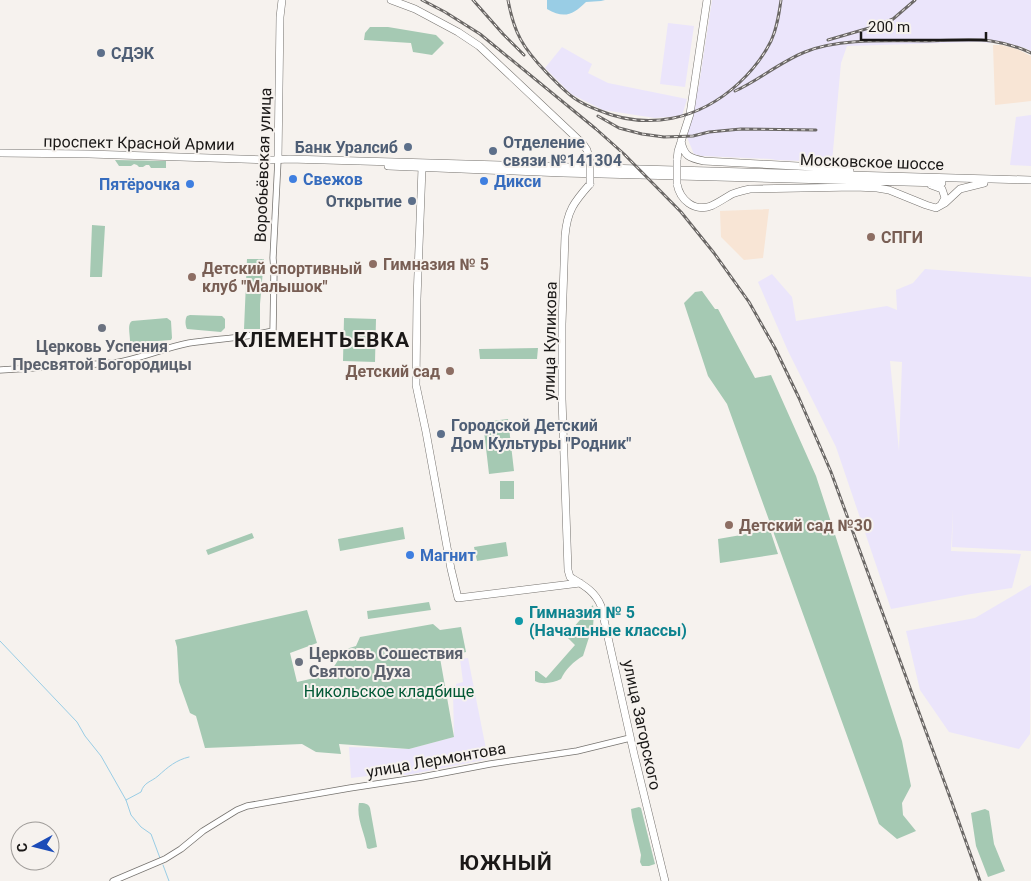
<svg xmlns="http://www.w3.org/2000/svg" width="1031" height="881" font-family="Roboto,sans-serif">
  <rect width="100%" height="100%" fill="#f6f2ee"/>
  <path fill="#f8e5d5" d="M993,45H1002L1017,49L1031,56V101L995,105Z
    M769,209L763,258L744,260L721,237L720,211Z"/>
  <path fill="#ebe5fb" fill-rule="evenodd" d="M712,0H1031V51L1025,48L992,40L991,43L977,42L847,46L841,63L832,162L776,160L771,159L702,156L694,154L686,135L699,85Z
    M668,23L694,26L685,87L660,84Z
    M562,47L592,64L588,73L608,83L687,99L682,116L655,118L603,110L571,94L545,68Z
    M1031,115V166L1010,165L1016,117Z
    M925,269L1031,277V551L952,547L953,509L951,551L1021,554L1012,588L971,594L891,609L836,447L788,351L758,282L772,274L792,297L796,321L887,306L897,310L896,290L913,283ZM890,361L902,362L899,451Z
    M1031,585L1030,734L1019,749L949,732L920,690L906,631L975,618Z
    M468,658L488,759L407,775L385,774L351,778L349,747L409,749L454,737L453,692L456,691V684L463,682L460,659Z"/>
  <path fill="#a5c9b3" d="M370,27H388L436,35L444,43L432,55L413,52L411,43L364,40L365,33Z
    M115,160L166,161V168H151L149,165H146L143,167H139L137,165L134,164L131,166H119Z
    M92,225L105,226L102,277H90Z
    M247,259H264L260,304V329H244Z
    M702,291L715,309H718L755,378L771,375L816,476L902,741L911,786L902,803L903,815L916,831L897,839L879,824L727,404L708,376L684,303L695,292Z
    M190,315L222,316L225,319V328L221,332L187,329C185,325 185,319 187,316Z
    M167,318L171,321L172,338L171,340L132,343L130,341C130,334 127,324 132,321Z
    M344,318L376,319L375,362L343,361Z
    M538,348L537,359H480L479,349Z
    M508,419L514,471L489,474L483,422Z
    M500,481H514V499H500Z
    M403,527L405,539L340,551L338,539Z
    M770,530L778,554L720,563L718,539Z
    M252,533L254,538L208,555L206,550Z
    M506,542L508,556L477,561L474,547Z
    M429,602L431,610L368,619L367,611Z
    M593,605L594,613L593,627L591,631L583,656C574,661 565,670 561,679C553,683 542,685 535,681V671H537L546,678L575,645L566,636Z
    M307,610L317,643L290,653L297,682C323,676 332,676 343,650L356,646L360,637L433,624L440,630L461,627L466,652L440,658L454,737L409,749L339,744L341,754L316,752L302,744L205,748L196,716L190,713L179,682L177,647L175,640Z
    M359,803C364,803 368,803 370,808L377,847L369,849L367,848C365,833 356,819 359,803Z
    M639,807L641,808L655,864L649,866H642L640,862L641,855L632,817L631,809Z
    M985,809L989,811L994,844L1005,871L988,877L976,846L971,813Z"/>
  <path fill="#99cde5" d="M547,0H605L601,1L586,2C573,15 564,19 547,9Z"/>
  <g fill="none" stroke-linecap="round" stroke-linejoin="round">
    <path stroke="#99cde5" stroke-width="1" d="M0,641L77,722L85,736L101,756L126,800L131,815L141,827L151,834L160,858
      M126,800L141,792C144,782 151,782 158,776C168,767 176,760 189,757
      M163,865L169,881"/>
    <defs>
      <path id="minor" d="M0,370L114,363C140,359 163,348 189,343C216,339 245,338 273,331L274,271L273,258L278,160
        M113,881L165,859L181,849L203,831L237,810L247,806L350,788L422,777L490,764L577,751L630,738"/>
      <path id="major" d="M391,0L415,9L458,32L479,46L583,144L587,150L590,162
        M681,141C684,156 689,158 704,161L834,168L850,171
        M0,153L89,154L270,160L289,159L1031,180
        M278,160L280,17L282,0
        M677,160L678,151L690,114L707,0
        M388,166L563,173L942,183
        M422,168L417,299L416,385L426,432L451,569L458,598L580,583
        M590,184C574,202 567,211 565,236L562,324V399L568,570L570,577C583,585 595,591 601,606L634,754L665,881
        M677,184C680,200 694,212 711,206C718,203 725,198 732,194C738,192 744,190 750,189L855,187L877,188L889,190L926,205L936,208L945,203L960,189L984,183
        M931,185L942,189L945,198L941,205"/>
    </defs>
    <use href="#minor" stroke="#76736f" stroke-width="7"/>
    <use href="#major" stroke="#76736f" stroke-width="8"/>
    <use href="#minor" stroke="#fff" stroke-width="5.5"/>
    <use href="#major" stroke="#fff" stroke-width="7"/>
    <defs>
      <path id="rail" d="M422,0L445,12L480,34L596,129L624,154L681,212L714,253L749,302L775,348L799,398L831,472L951,800L980,881
        M473,0L503,34L524,55
        M508,0C514,33 523,48 546,72C555,81 564,91 574,98C581,103 590,107 598,110C648,131 699,120 739,83C752,71 763,57 771,41C777,28 779,14 781,0
        M828,40L876,26L893,19L915,0
        M735,91C759,80 780,62 805,52C839,38 889,41 926,41C947,41 970,38 991,41C1004,43 1019,47 1031,53
        M598,116L619,128L642,134L664,137L693,136L709,132L741,129L816,130"/>
    </defs>
    <use href="#rail" stroke="#6b6866" stroke-width="3"/>
    <use href="#rail" stroke="#f6f2ee" stroke-width="1" stroke-dasharray="4" stroke-linecap="butt"/>
    <defs>
      <path id="major-bridge" d="M590,184V162
        M677,184V160"/>
    </defs>
    <use href="#major-bridge" stroke="#76736f" stroke-width="8" stroke-linecap="butt"/>
    <use href="#major-bridge" stroke="#fff" stroke-width="7"/>
  </g>
  <g fill="#5c6f8a" stroke="#f6f2ee" stroke-width="2">
    <circle cx="101" cy="53" r="5"/>
    <circle cx="408" cy="147" r="5"/>
    <circle cx="493" cy="151" r="5"/>
    <circle cx="412" cy="201" r="5"/>
    <circle cx="441" cy="434" r="5"/>
  </g>
  <g fill="#3f7fe0" stroke="#f6f2ee" stroke-width="2">
    <circle cx="293" cy="179" r="5"/>
    <circle cx="484" cy="181" r="5"/>
    <circle cx="190" cy="184" r="5"/>
    <circle cx="410" cy="555" r="5"/>
  </g>
  <g fill="#8d6e63" stroke="#f6f2ee" stroke-width="2">
    <circle cx="871" cy="237" r="5"/>
    <circle cx="373" cy="264" r="5"/>
    <circle cx="192" cy="277" r="5"/>
    <circle cx="450" cy="371" r="5"/>
    <circle cx="729" cy="525" r="5"/>
  </g>
  <g fill="#6b7280" stroke="#f6f2ee" stroke-width="2">
    <circle cx="102" cy="328" r="5"/>
    <circle cx="299" cy="662" r="5"/>
  </g>
  <circle fill="#0f9aa8" stroke="#f6f2ee" stroke-width="2" cx="519" cy="621" r="5"/>
  <g text-anchor="middle" dominant-baseline="central" stroke-width="4" stroke-linejoin="round" paint-order="stroke">
    <g font-size="16" font-weight="bold" fill="#4e5e75" stroke="#f6f2ee" text-anchor="start">
      <text x="111" y="53">СДЭК</text>
      <text x="503" y="142">Отделение<tspan x="503" dy="18">связи №141304</tspan></text>
      <text x="398" y="147" text-anchor="end">Банк Уралсиб</text>
      <text x="402" y="201" text-anchor="end">Открытие</text>
      <text x="451" y="425">Городской Детский<tspan x="451" dy="18">Дом Культуры "Родник"</tspan></text>
    </g>
    <g font-size="16" fill="#1a1817" stroke="#f6f2ee">
      <text transform="translate(139 143) rotate(1)">проспект Красной Армии</text>
      <text transform="translate(872 162) rotate(2)">Московское шоссе</text>
      <text transform="translate(263 165) rotate(-88)">Воробьёвская улица</text>
      <text transform="translate(550 341) rotate(-89)">улица Куликова</text>
      <text transform="translate(642 725) rotate(78)">улица Загорского</text>
      <text transform="translate(436 760) rotate(-10)">улица Лермонтова</text>
    </g>
    <g font-size="16" font-weight="bold" fill="#366cbe" stroke="#f6f2ee" text-anchor="start">
      <text x="303" y="179">Свежов</text>
      <text x="494" y="181">Дикси</text>
      <text x="180" y="184" text-anchor="end">Пятёрочка</text>
      <text x="420" y="555">Магнит</text>
    </g>
    <g font-size="16" font-weight="bold" fill="#785e54" stroke="#f6f2ee" text-anchor="start">
      <text x="881" y="237">СПГИ</text>
      <text x="383" y="264">Гимназия № 5</text>
      <text x="202" y="268">Детский спортивный<tspan x="202" dy="18">клуб "Малышок"</tspan></text>
      <text x="440" y="371" text-anchor="end">Детский сад</text>
      <text x="739" y="525">Детский сад №30</text>
    </g>
    <g font-size="16" font-weight="bold" fill="#5b616d" stroke="#f6f2ee">
      <text x="102" y="346">Церковь Успения<tspan x="102" dy="18">Пресвятой Богородицы</tspan></text>
      <text x="309" y="653" text-anchor="start">Церковь Сошествия<tspan x="309" dy="18">Святого Духа</tspan></text>
    </g>
    <g font-size="16" font-weight="bold" fill="#0d838f" stroke="#f6f2ee" text-anchor="start">
      <text x="529" y="612">Гимназия № 5<tspan x="529" dy="18">(Начальные классы)</tspan></text>
    </g>
    <g font-size="16" fill="#015835" stroke="#f6f2ee">
      <text x="389" y="691">Никольское кладбище</text>
    </g>
    <g font-size="21" font-weight="bold" letter-spacing="1" fill="#1a1817" stroke="#f6f2ee">
      <text x="322" y="340">КЛЕМЕНТЬЕВКА</text>
      <text x="506" y="863">ЮЖНЫЙ</text>
    </g>
  </g>
  <g transform="translate(35 846) rotate(263)"><circle r="24" fill="#f6f2ee" stroke="#9e9b98"/>
  <path d="M0-4L9 19L0 12L-9 19Z" fill="#1b4bb8"/>
  <text y="-8" font-size="14" font-weight="bold" text-anchor="middle" fill="#1a1817">С</text>
  </g>
  <path d="M861 32v8h125v-8" fill="none" stroke="#1a1817" stroke-width="2.5"/>
  <text x="868" y="32" font-size="15" fill="#1a1817" stroke="#f6f2ee" stroke-width="4" paint-order="stroke">200 m</text>
</svg>
